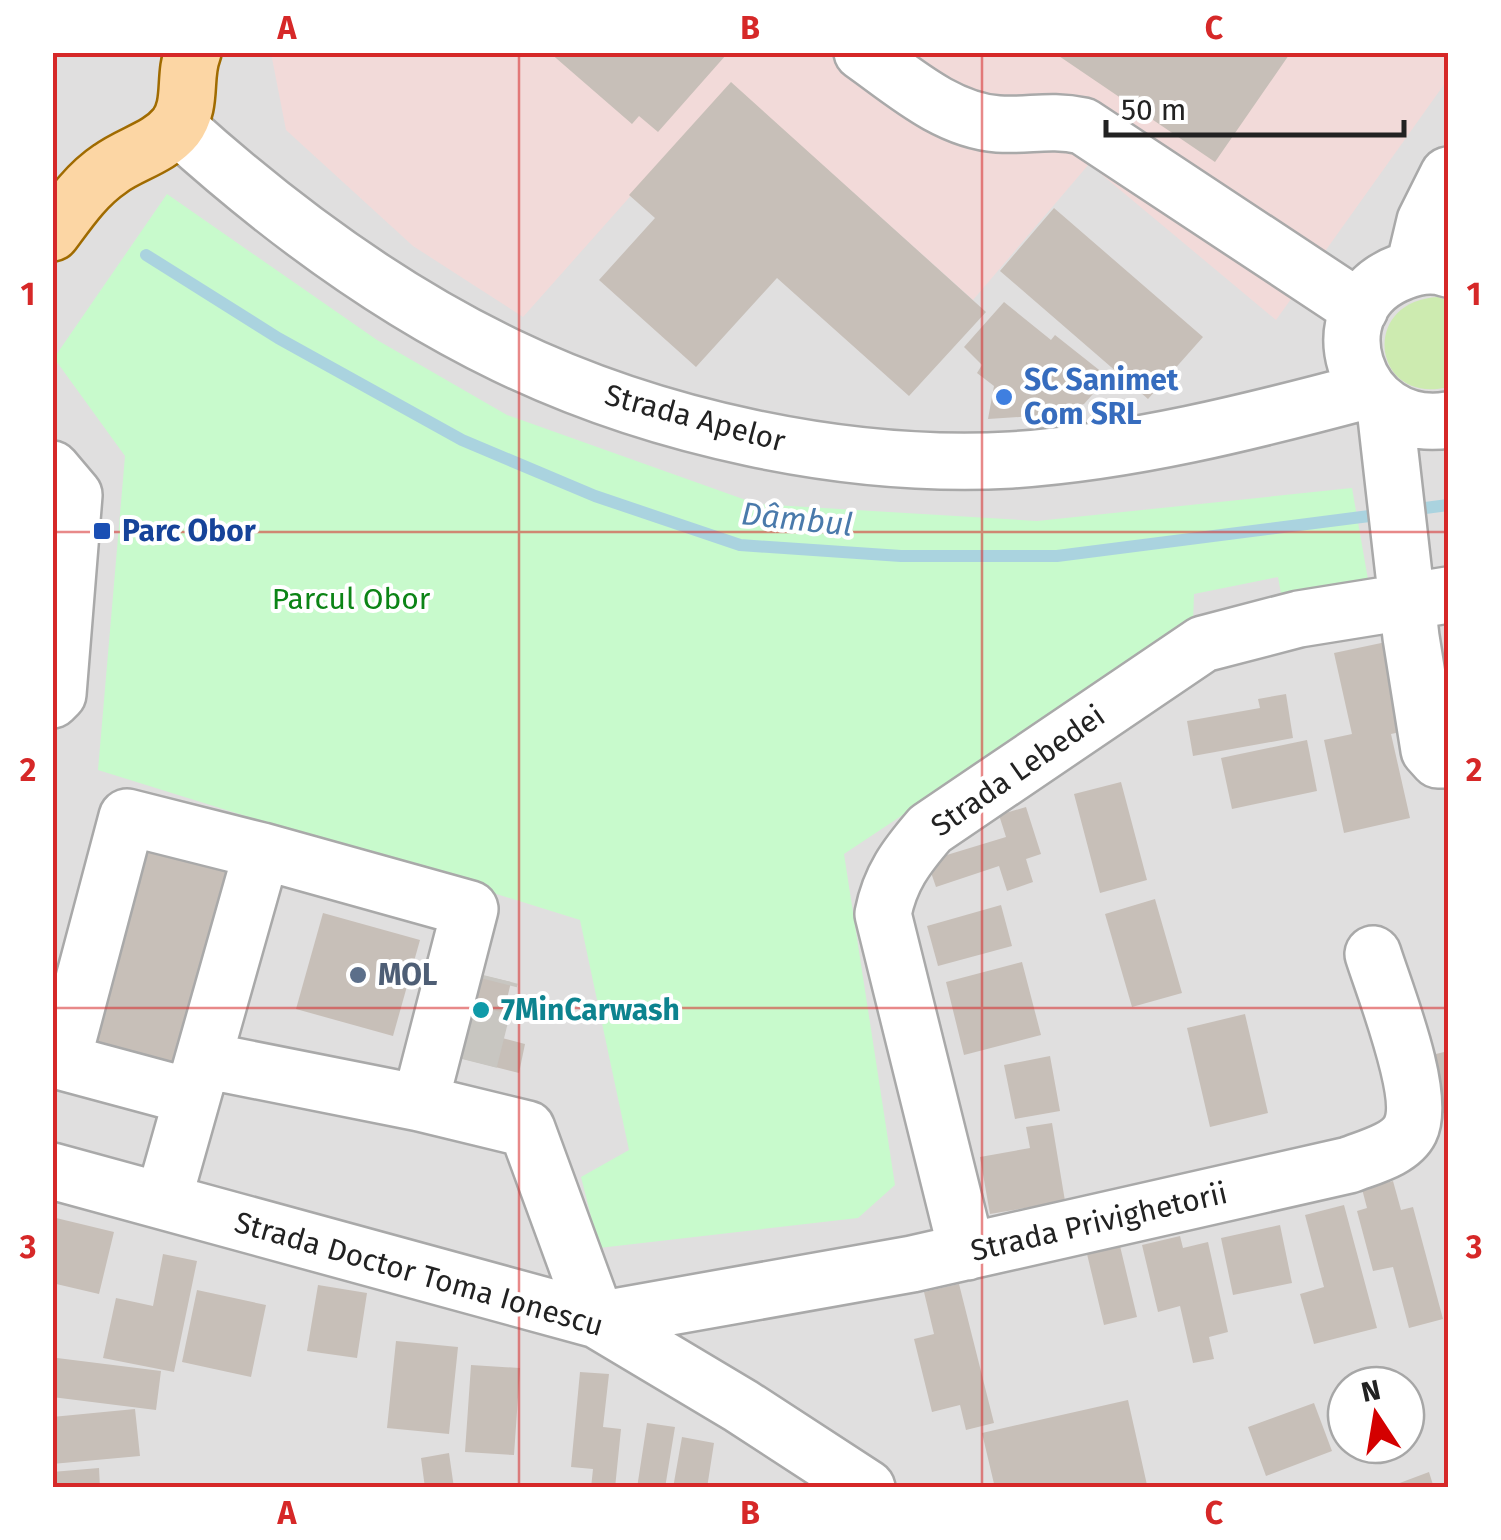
<svg xmlns="http://www.w3.org/2000/svg" width="1501" height="1540" font-family="'Fira Sans',sans-serif">
  <rect width="100%" height="100%" fill="#f2efe9"/>
  <path fill="#e0dfdf" fill-rule="evenodd" d="M52,53H1448V1487H53ZM1346,1385H1406V1445H1346Z"/>
  <path fill="#f2dad9" d="M1448,52V79L1276,320L1089,164L973,300L731,83L523,317L413,246L286,130L271,53Z"/>
  <path fill="#cdebb0" d="M1438,297L1448,301V387C1373,406 1358,301 1438,297Z"/>
  <path fill="#c8facc" d="M167,194L377,340L507,415L757,504L1037,521L1352,488L1369,585L1282,599L1278,577L1194,594L1193,622L844,854L895,1185L858,1218L599,1248L581,1177L629,1150L580,920L98,770L125,456L54,358Z"/>
  <g fill="none" stroke-linecap="round" stroke-linejoin="round">
    <path stroke="#aad3df" stroke-width="12" d="M146,255L278,338L462,440L595,496L740,545L901,556H1057L1385,514
      M1410,510L1448,505"/>
  </g>
  <path fill="#c7bfb8" d="M549,52H723L726,55L658,132L639,116L632,124Z
    M1053,52H1291L1215,162Z
    M731,82L986,312L909,396L777,278L696,367L599,280L655,218L629,195Z
    M1054,208L1203,337L1148,399L1000,271Z
    M1004,302L1051,340L1055,335L1108,377L1084,404L1033,416L988,419L994,386L977,373L982,365L964,347Z
    M1386,642L1405,731L1391,734L1410,818L1344,833L1324,740L1352,734L1334,653Z
    M1286,694L1293,738L1193,756L1187,721L1260,708L1258,699Z
    M1307,740L1317,791L1232,809L1221,758Z
    M1121,782L1147,880L1100,893L1074,794Z
    M1026,807L1041,854L1026,859L1033,882L1007,891L999,866L936,887L927,861L1006,837L999,815Z
    M148,819L238,842L179,1068L90,1046Z
    M1155,899L1182,993L1132,1007L1105,914Z
    M1001,905L1012,946L938,966L927,926Z
    M323,913L420,940L393,1036L296,1009Z
    M1022,962L1041,1035L964,1055L946,982Z
    M468,972L511,982L498,1037L525,1044L519,1073L448,1055Z
    M1245,1014L1268,1113L1210,1127L1187,1028Z
    M1448,1051V1112L1439,1114L1424,1057Z
    M1050,1056L1060,1111L1015,1119L1004,1065Z
    M1052,1123L1065,1201L990,1214L980,1157L1030,1148L1026,1127Z
    M1393,1181L1401,1210L1413,1207L1443,1319L1409,1328L1393,1267L1373,1271L1357,1211L1367,1208L1362,1189Z
    M1344,1205L1377,1328L1314,1344L1300,1294L1324,1287L1305,1215Z
    M52,1217L114,1232L99,1294L52,1283Z
    M1280,1225L1292,1283L1233,1295L1221,1238Z
    M1180,1236L1183,1248L1208,1242L1228,1332L1209,1337L1214,1359L1193,1363L1180,1306L1158,1312L1142,1245Z
    M1120,1246L1137,1317L1104,1325L1087,1254Z
    M163,1254L197,1261L174,1372L103,1358L116,1298L153,1306Z
    M959,1284L994,1423L966,1430L960,1405L932,1412L914,1339L934,1334L924,1292Z
    M318,1285L367,1293L357,1358L307,1351Z
    M197,1290L266,1305L251,1377L182,1362Z
    M396,1341L458,1347L449,1434L387,1428Z
    M57,1358L161,1371L156,1410L52,1397Z
    M471,1365L520,1368L514,1455L465,1452Z
    M580,1372L609,1374L603,1427L621,1429L615,1488H591L593,1469L571,1467Z
    M1128,1400L1147,1485L1134,1488H995L982,1433Z
    M1314,1403L1332,1451L1266,1476L1248,1427Z
    M135,1409L140,1456L52,1464V1417Z
    M647,1423L675,1427L665,1488H637Z
    M682,1437L714,1443L707,1488H673Z
    M449,1453L454,1488H425L421,1458Z
    M99,1468L100,1488H52V1472Z
    M1429,1472L1434,1488H1389V1487Z"/>
  <g fill="none" stroke-linecap="round" stroke-linejoin="round">
    <path stroke="#c8c6c1" stroke-width="55" stroke-dasharray="55 28" stroke-linecap="butt" d="M470,1061L491,977"/>
    <defs>
      <path id="minor" d="M862,52C903,81 946,120 998,124C1030,126 1049,119 1083,126L1360,309
        M177,126C275,215 385,297 505,355C654,427 844,469 1011,460C1131,452 1250,422 1366,391
        M1414,267L1425,221L1448,175
        M1448,269C1434,264 1417,266 1402,272C1313,305 1352,435 1448,420
        M1385,408L1411,637L1429,750L1438,760H1448
        M52,469L74,495L58,694L52,700
        M262,851L470,909L420,1103
        M204,1060L420,1103L527,1129L597,1320
        M52,1171L597,1320L741,1406L867,1488
        M163,1201L262,851L127,817L62,1062L192,1097
        M967,1252L883,914C890,878 906,857 930,829L1203,644L1299,619L1448,595
        M597,1320L912,1264L1349,1165C1369,1157 1400,1150 1410,1130C1427,1096 1385,992 1373,954"/>
      <path id="major" d="M52,233C69,210 86,185 110,169C130,154 159,148 176,127C193,105 183,76 193,52"/>
    </defs>
    <use href="#minor" stroke="#a9a9a9" stroke-width="60"/>
    <use href="#major" stroke="#a06b00" stroke-width="60"/>
    <use href="#minor" stroke="#fff" stroke-width="55"/>
    <use href="#major" stroke="#fcd6a4" stroke-width="55"/>
  </g>
  <path fill="none" stroke="#d62828" stroke-width="2.5" stroke-opacity="0.55" d="M519,52V1488M982,52V1488M52,532H1448M52,1008H1448"/>
  <circle fill="#3f7fe0" stroke="#fff" stroke-width="4" cx="1004" cy="397" r="10"/>
  <rect fill="#1a4fb4" stroke="#fff" stroke-width="4" x="92" y="521" width="20" height="20" rx="5"/>
  <circle fill="#5c6f8a" stroke="#fff" stroke-width="4" cx="358" cy="975" r="10"/>
  <circle fill="#0f9aa8" stroke="#fff" stroke-width="4" cx="481" cy="1010" r="10"/>
  <g text-anchor="middle" dominant-baseline="central" stroke-width="8" stroke-linejoin="round" paint-order="stroke">
    <g font-size="30" font-weight="bold" fill="#366cbe" stroke="#fff" text-anchor="start">
      <text x="1024" y="380">SC Sanimet<tspan x="1024" dy="34">Com SRL</tspan></text>
    </g>
    <g font-size="30" fill="#222" stroke="#fff">
      <text transform="translate(695 418) rotate(15)">Strada Apelor</text>
      <text transform="translate(1018 771) rotate(-35)">Strada Lebedei</text>
      <text transform="translate(1099 1222) rotate(-13)">Strada Privighetorii</text>
      <text transform="translate(419 1274) rotate(16)">Strada Doctor Toma Ionescu</text>
    </g>
    <g font-size="30" font-weight="bold" fill="#164399" stroke="#fff" text-anchor="start">
      <text x="122" y="531">Parc Obor</text>
    </g>
    <g font-size="30" fill="#0c8416" stroke="#fff">
      <text x="351" y="599">Parcul Obor</text>
    </g>
    <g font-size="30" font-weight="bold" fill="#4e5e75" stroke="#fff" text-anchor="start">
      <text x="378" y="975">MOL</text>
    </g>
    <g font-size="30" font-weight="bold" fill="#0d838f" stroke="#fff" text-anchor="start">
      <text x="501" y="1010">7MinCarwash</text>
    </g>
    <g font-size="32" font-style="italic" fill="#4a7aab" stroke="#fff">
      <text transform="translate(797 519) rotate(6)">Dâmbul</text>
    </g>
  </g>
  <rect width="1501" height="1540" fill="none" stroke="#ffffff" stroke-width="110"/>
  <g transform="translate(1376 1415) rotate(348)"><circle r="48" fill="#ffffff" stroke="#a7a7a7" stroke-width="2.5"/>
  <path d="M0-8L18 38L0 25L-18 38Z" fill="#d40000"/>
  <text y="-15" font-size="28" font-weight="bold" text-anchor="middle" fill="#222222">N</text>
  </g>
  <path d="M1106 120v15h298v-15" fill="none" stroke="#222222" stroke-width="5"/>
  <text x="1121" y="120" font-size="30" fill="#222222" stroke="#ffffff" stroke-width="8" paint-order="stroke">50 m</text>
  <rect x="55" y="55" width="1391" height="1430" fill="none" stroke="#d62828" stroke-width="4"/>
  <g font-size="32" text-anchor="middle" font-weight="bold" fill="#d62828">
    <text x="287" y="39">A</text>
    <text x="750" y="39">B</text>
    <text x="1214" y="39">C</text>
    <text x="28" y="305">1</text>
    <text x="1474" y="305">1</text>
    <text x="28" y="781">2</text>
    <text x="1474" y="781">2</text>
    <text x="28" y="1258">3</text>
    <text x="1474" y="1258">3</text>
    <text x="287" y="1524">A</text>
    <text x="750" y="1524">B</text>
    <text x="1214" y="1524">C</text>
  </g>
</svg>
